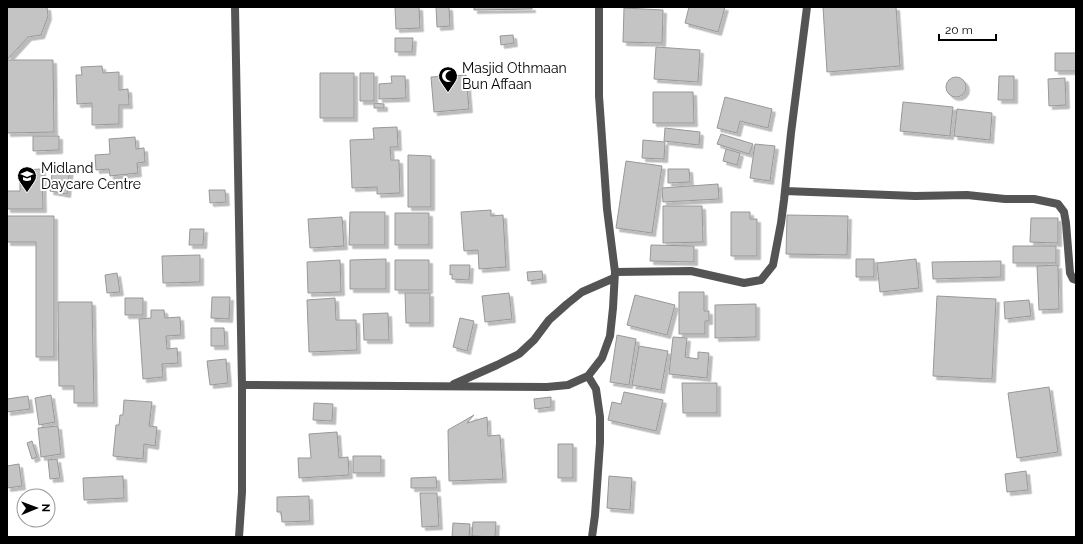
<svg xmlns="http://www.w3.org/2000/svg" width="1083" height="544" font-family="Raleway,sans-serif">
  <defs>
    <filter id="shadow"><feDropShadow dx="3.5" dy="3.5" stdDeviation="0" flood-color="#0004"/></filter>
  </defs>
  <rect width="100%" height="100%" fill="#fff"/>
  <path fill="#c4c4c4" stroke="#989898" filter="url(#shadow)" d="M7,7H47L48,16L41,35L28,37L7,60Z
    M395,7H419L420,28L396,29Z
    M436,7H449L450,26L437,27Z
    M474,7H532V9L474,10Z
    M689,7H725L718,32L685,23Z
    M823,7H896L900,66L827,72Z
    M624,8L663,10L662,43L623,42Z
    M513,35L514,43L501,45L500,36Z
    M395,38H413L412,52H395Z
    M656,47L700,50L698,82L654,79Z
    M1055,53H1076V71H1055Z
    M7,60H53L54,132L7,133Z
    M102,66L103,73L119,72V90L128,89L129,105H119V124L92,125V103L77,104L76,75H82L81,67Z
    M320,73H354V118H320Z
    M360,73H374V101H360Z
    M466,75L469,109L434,112L431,77Z
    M391,76H405L406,98L379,99V84L392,83Z
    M999,76H1014V100H998Z
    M946 87a10 10 0 1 1 20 0a10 10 0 1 1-20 0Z
    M1065,78L1066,105L1049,106L1048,79Z
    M653,92H693L694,123H653Z
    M725,97L772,109L768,128L740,121L737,133L717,128Z
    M903,102L953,107L950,136L900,131Z
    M374,103L384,104V108H374Z
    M957,109L992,113L990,140L954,136Z
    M397,127L398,147H390L391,160H399L400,193L377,194V187L352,188L350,140L374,139L373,128Z
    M665,128L700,132L699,145L664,141Z
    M721,134L753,144L749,154L717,144Z
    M33,136H59V150L33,151Z
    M135,137L136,149L144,148L145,162L137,163L138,173L110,176L109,169L96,170L95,155L110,154L109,139Z
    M643,140L665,142L664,159L642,158Z
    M755,144L775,146L770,181L750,178Z
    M726,149L740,153L737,165L723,161Z
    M408,155L431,156V207H408Z
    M626,161L662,166L652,233L616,228Z
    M53,165L70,167L67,194L50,191Z
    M42,169L43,209H7V191H20V170Z
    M668,169H689L690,182L668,183Z
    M718,184L719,199L663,202L662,188Z
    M209,190H225L226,202L210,203Z
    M663,206H702L703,242L663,243Z
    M491,210V216L503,215L506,267L479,269L478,250L464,251L461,212Z
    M350,212H385V245H349Z
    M731,212H750V219H757V256H731Z
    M395,213H429V245H395Z
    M787,215L848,216L847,255L786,254Z
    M7,216H54V357H36V242H7Z
    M342,217L344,246L310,248L308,219Z
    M1031,218H1058V243L1030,242Z
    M190,229H204L203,245H189Z
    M651,245L694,246V262L650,261Z
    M1013,246H1056V263H1013Z
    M200,255V282L163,283L162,256Z
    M386,259V289H350V260Z
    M856,259H874V277H856Z
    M916,259L919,288L880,292L877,263Z
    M340,260L341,292L308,293L307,262Z
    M395,260H429V290H395Z
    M1001,261V277L933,279L932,262Z
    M450,265H470L469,280L452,279V274L450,275Z
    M1058,265L1059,309L1039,310L1037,266Z
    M542,271L543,279L528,281L527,272Z
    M117,273L120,292L107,293L105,275Z
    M679,292H704V311H709V321H705V334H679Z
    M405,293H430V323H406Z
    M509,293L512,319L485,322L482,296Z
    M635,295L675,305L667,335L627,325Z
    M937,296L996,299L992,379L933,376Z
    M212,297H230L229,319L211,318Z
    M125,298H143V315H125Z
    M335,298L336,320H356L357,350L309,352L307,300Z
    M1029,300L1031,316L1005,319L1004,302Z
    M58,302H92L94,403H74V386H59Z
    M756,304V337L715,338V305Z
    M151,310H164L165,318L180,317L181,335L166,336L167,349L177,348L178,363L162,364L163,377L143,379L139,319L151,318Z
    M388,313L389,340H364L363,314Z
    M460,318L474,321L467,351L453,347Z
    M211,328H224L225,346H211Z
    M617,335L636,339L629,385L610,382Z
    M673,337L687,338L685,357L698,359V352L709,353L707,378L669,374Z
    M639,346L668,351L661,390L632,385Z
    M226,359L228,383L210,385L207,361Z
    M682,383H717V413H683Z
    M1049,387L1058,452L1017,458L1008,393Z
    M624,392L663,400L656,431L608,420L612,402L621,404Z
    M51,395L55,422L39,425L35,398Z
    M28,396L30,409L7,412V399Z
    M551,397V407L535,409L534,399Z
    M124,400L152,402L149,426L157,427L155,446L144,444L143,459L113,456L116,425H119L120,415H123Z
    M314,403L333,404L332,421L313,420Z
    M474,415L467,423L487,417L488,436L500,435L503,479L449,481L448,430Z
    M58,426L61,454L41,457L38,428Z
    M337,432L339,458L348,457L349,475L299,478L298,458H311L309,434Z
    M32,441L37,457L32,459L27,443Z
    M558,444H573V478H558Z
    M353,456H381V473H353Z
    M57,459L60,478L50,479L48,460Z
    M19,464L22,486L7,488V466Z
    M1026,471L1028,490L1007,492L1005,474Z
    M123,476L124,498L84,500L83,478Z
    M609,476L632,478L630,510L607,508Z
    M436,477L437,488H411V478Z
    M420,493H437L439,526L422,527Z
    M309,496L310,521L282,522L281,512H277V497Z
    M473,522H496L495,537L472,536Z
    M453,523L470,524L469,537H452Z"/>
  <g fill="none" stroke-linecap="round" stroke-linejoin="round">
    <path stroke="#545454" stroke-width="8" d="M235,7L242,385V492L239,537
      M785,191L915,196L967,195L1005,199H1034L1058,204L1064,212L1066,223L1070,273L1073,279L1076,280
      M615,272L691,271L744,283L761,280L773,265L781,223L784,200L791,133L807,7
      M588,376L596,389L600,417V443L595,515L592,537
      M454,384L497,365L519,354L534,340L549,320L567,304L582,292L614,278
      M242,385L547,387L568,385L588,376L602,358L610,336L613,308L615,272L607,209L599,96V7"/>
  </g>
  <defs>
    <symbol id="mosque-pin" viewBox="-11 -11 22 30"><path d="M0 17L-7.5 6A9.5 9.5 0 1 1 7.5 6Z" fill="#000" stroke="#fff"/><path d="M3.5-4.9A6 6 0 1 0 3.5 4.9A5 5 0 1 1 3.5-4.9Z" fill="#fff"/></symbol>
    <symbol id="school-pin" viewBox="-11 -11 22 30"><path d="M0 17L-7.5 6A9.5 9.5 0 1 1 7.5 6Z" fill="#000" stroke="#fff"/><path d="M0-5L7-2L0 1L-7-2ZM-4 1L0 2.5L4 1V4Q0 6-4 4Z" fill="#fff"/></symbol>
  </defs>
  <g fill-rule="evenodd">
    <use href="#mosque-pin" x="437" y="65" width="22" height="30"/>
    <use href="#school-pin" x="16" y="165" width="22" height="30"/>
  </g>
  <g text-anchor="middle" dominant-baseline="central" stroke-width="4" stroke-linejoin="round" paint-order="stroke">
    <g font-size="14" fill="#000" stroke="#fff" text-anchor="start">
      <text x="462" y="68">Masjid Othmaan<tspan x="462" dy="16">Bun Affaan</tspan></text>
      <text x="41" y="168">Midland<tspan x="41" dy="16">Daycare Centre</tspan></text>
    </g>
  </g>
  <rect width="1083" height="544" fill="none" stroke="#000000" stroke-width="16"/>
  <g transform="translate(36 508) rotate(89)"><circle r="19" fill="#ffffff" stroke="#999999"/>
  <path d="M0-3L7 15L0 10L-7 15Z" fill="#000000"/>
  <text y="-6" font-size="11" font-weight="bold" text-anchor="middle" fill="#000000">N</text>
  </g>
  <path d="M939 34v6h57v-6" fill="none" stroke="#000000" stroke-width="2"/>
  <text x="945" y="34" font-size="12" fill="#000000" stroke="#ffffff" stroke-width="3" paint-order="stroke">20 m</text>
</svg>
